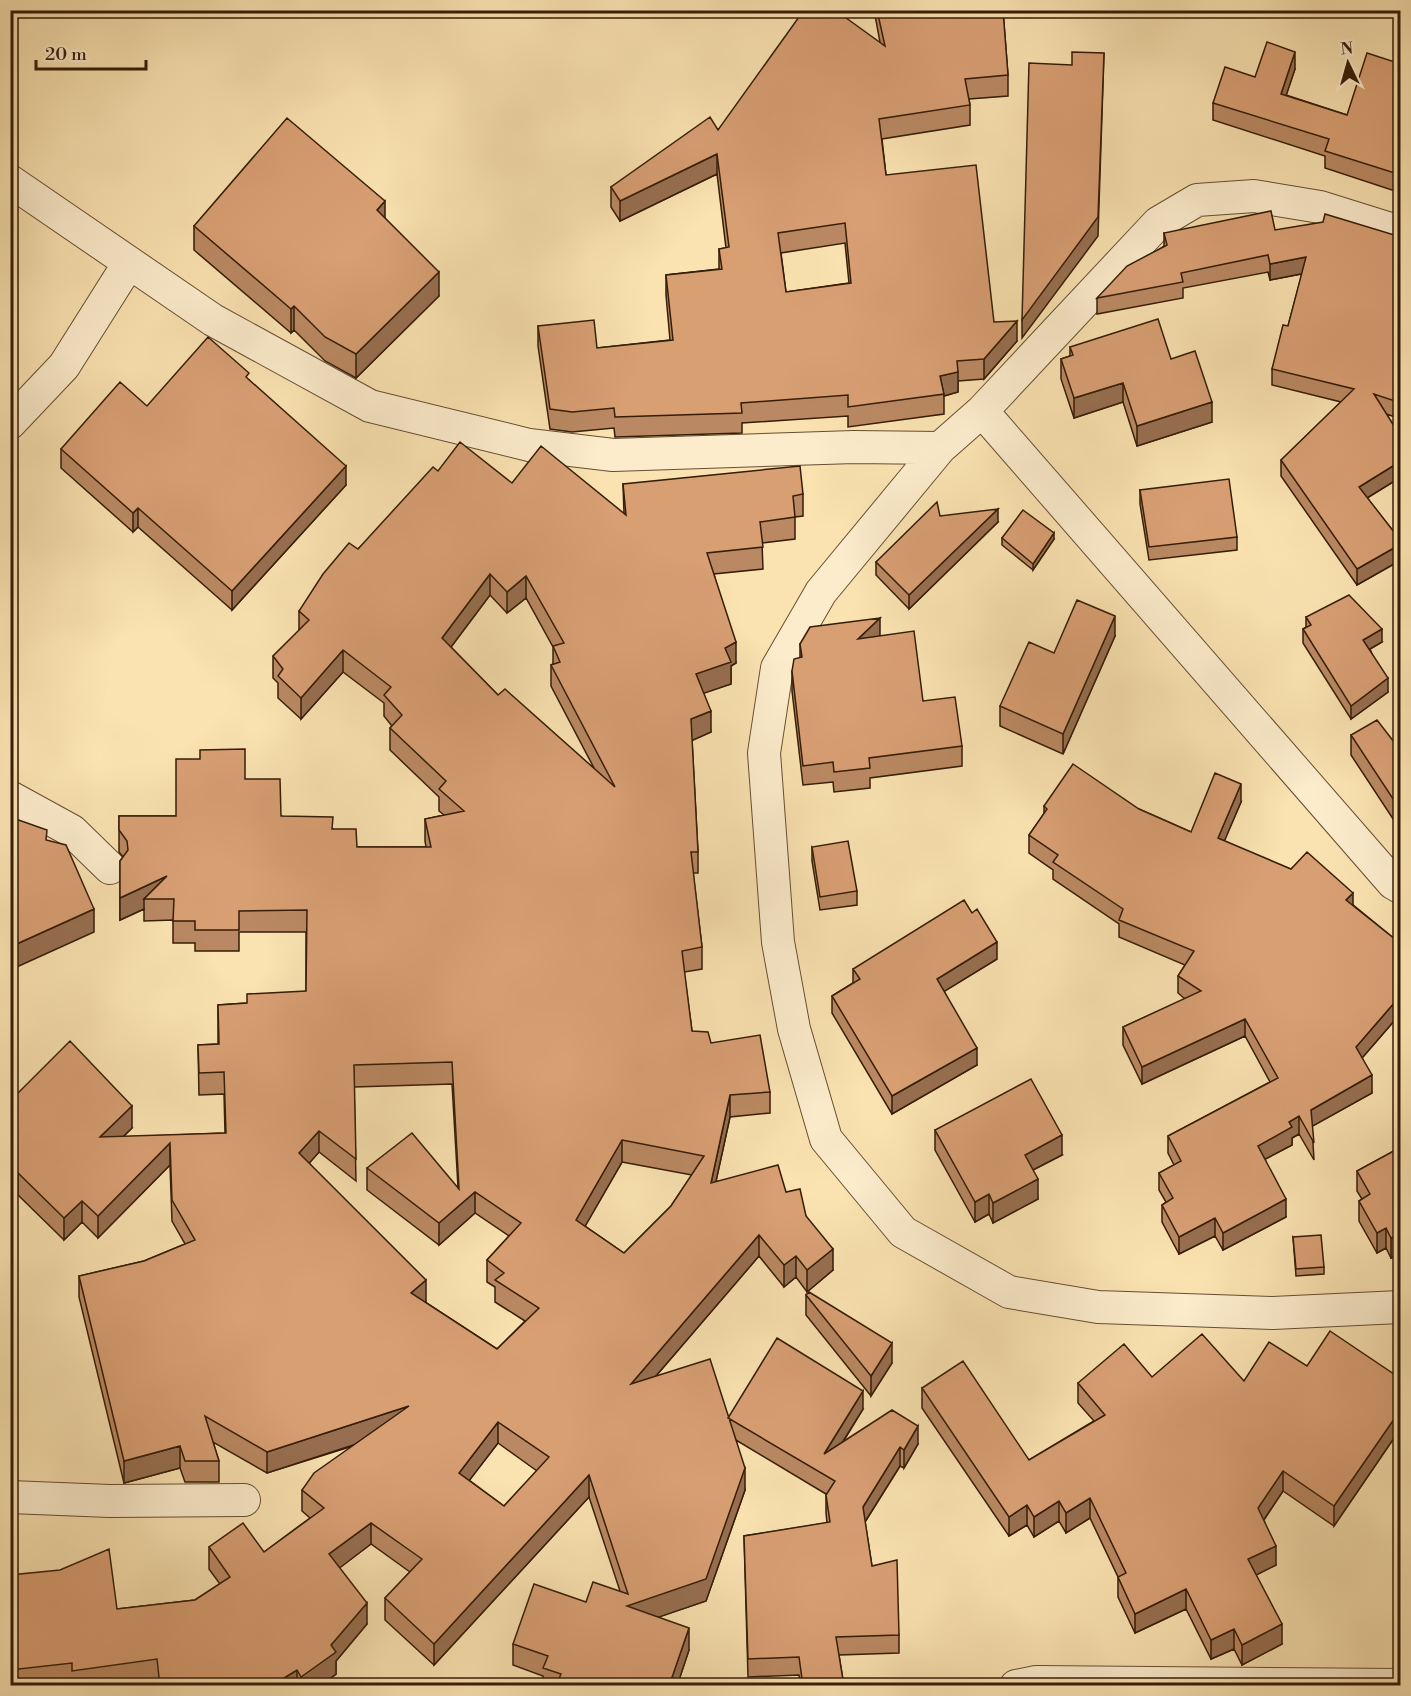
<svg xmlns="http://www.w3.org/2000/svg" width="1411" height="1696" font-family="'Libre Bodoni',serif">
  <rect width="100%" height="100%" fill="#fae2b1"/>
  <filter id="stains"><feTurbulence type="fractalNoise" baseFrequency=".00333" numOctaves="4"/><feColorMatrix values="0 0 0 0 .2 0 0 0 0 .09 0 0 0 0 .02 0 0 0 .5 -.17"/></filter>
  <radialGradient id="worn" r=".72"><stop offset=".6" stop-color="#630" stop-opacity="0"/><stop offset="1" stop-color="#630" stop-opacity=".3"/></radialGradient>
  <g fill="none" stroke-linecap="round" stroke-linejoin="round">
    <defs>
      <path id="street" d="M10,181L213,320L370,406L529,445L613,455L854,447L940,448
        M1400,232L1320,207L1254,196L1197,200L1158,223L982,411L940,448L821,592L777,668L764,753L778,942L794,1029L826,1139L903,1232L1009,1292L1098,1307L1273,1313L1400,1307
        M982,411L1393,883L1400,887
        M10,423L64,366L129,263
        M10,797L72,831L110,868
        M10,1497L110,1501L244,1500
        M1016,1686L1036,1682L1400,1685"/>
    </defs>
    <use href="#street" stroke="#664e32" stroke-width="34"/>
    <use href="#street" stroke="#fceccc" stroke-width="32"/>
  </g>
  <path fill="#ba8963" stroke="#351d07" stroke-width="1.5" fill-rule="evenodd" d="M874,10H1003L1008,75V96L969,99L970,105V125L882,139L886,175L994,322L1017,341L984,379L958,381V392L944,396V414L848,427V416L742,423V433L615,437L614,428L572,432L550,429L538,346V326L597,348L670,340L666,295V275L719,269V249L726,248L717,174L620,221L611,207V187L880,42ZM845,243L849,283L786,292L781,253Z
    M1375,10H1401V18Z
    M1401,64V193L1325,168V156L1213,120V103L1255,77L1295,69L1286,95L1347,115Z
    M385,218L439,296L356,378L325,361L294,330L291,333L194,250V226Z
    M1275,230L1401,237V419L1386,414L1401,437V477L1367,498L1401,541V560L1357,585L1281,476V460L1341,402L1272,385V369L1288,326L1302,274L1270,280L1268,272L1183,288V298L1097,314V298L1164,246V233Z
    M1070,347L1171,359L1212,422L1137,446L1123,402L1074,418L1061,379V359L1070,356Z
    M249,380L346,485L232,610L138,527L133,532L61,468V449L147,406Z
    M438,471L512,483L624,513L623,484L803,494V516L795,517V539L762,543L763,569L714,574L736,663L731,666V684L703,693L711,732L692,740L698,852V873H693L702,947V969L684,972L692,1031L711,1043L770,1092V1113L730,1117L716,1181L786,1192L806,1216L833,1270L807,1292L796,1277L784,1287L759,1256L656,1376L729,1417L863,1409L843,1442L918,1444L904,1468L900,1466L865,1522L872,1566L899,1635V1653L839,1655L844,1686H800L799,1675L748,1677L744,1536L827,1523L826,1513V1494L736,1440L745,1490L706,1601L658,1617L689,1650L677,1686H543V1676L513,1665V1644L586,1602L620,1591L589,1497L434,1665L385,1620V1598L410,1572L371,1544L339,1568L367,1624L336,1661V1674L320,1686H157V1681L122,1686H72V1685L63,1686H10V1575L117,1609L195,1600L220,1584L209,1569V1547L264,1552L310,1518L302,1511V1490L353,1446L267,1473L213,1442L219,1461V1482H185L180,1468L124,1483L79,1297V1276L144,1261L185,1244L172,1221L170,1165L98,1238L82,1222L64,1240L18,1195L10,1200V1101L132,1128L123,1137L225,1133L224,1094L199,1095L198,1045L218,1044V1005L247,1003L306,991V932H239V951H195V943H173V920L144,921V909L120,920V861L123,857L119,852V816H176L245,779L281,816L333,829L357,847H426L425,841V819L444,815L439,811V797L390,750V728L392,726L384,716V703L343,672L301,719L278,698V683L273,678V656L299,631V611L358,549ZM490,595L507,613L526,598L553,647V664L551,665V686L594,768L498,695L451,647ZM452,1084L458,1187L367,1168V1190L439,1245L475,1213L509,1236L487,1260V1282L495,1287V1302L525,1321L497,1349L425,1302L426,1301L309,1163L319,1152L356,1181L354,1087ZM622,1162L692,1175L671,1206L624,1253L585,1226ZM498,1443L537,1471L504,1506L469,1480Z
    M1140,490L1237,537V550L1149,560L1140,504Z
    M940,516L998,522L909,609L876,575V562Z
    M1002,538L1054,539L1033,570L1002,545Z
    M1306,617L1382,642L1370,649L1388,692L1351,719L1303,643V629L1306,627Z
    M880,636L923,701L962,746V766L870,778V788L834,792L833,782L803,785L792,691V671L800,658V644Z
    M1115,636L1063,754L1000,726V706L1054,653Z
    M1351,735L1401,751V831L1351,755Z
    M1241,802L1224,841L1353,905L1401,944V1013L1362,1058L1372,1093L1312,1126L1314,1160L1299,1134L1292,1138V1145L1265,1159L1286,1217L1223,1250L1215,1236L1179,1254L1162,1222V1205L1166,1202L1159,1190V1173L1174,1165L1168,1153V1136L1270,1082L1245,1036L1142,1084L1123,1045V1027L1185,999L1178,993V976L1185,965L1119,937V924L1053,879V870L1029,853V835L1044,814V806L1139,809L1191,832Z
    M812,847L857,891V905L820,910L812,861Z
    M997,959L944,991L977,1065L892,1114L832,1013V996L853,983V969Z
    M935,1130L1062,1155L1033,1170L1038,1199L993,1223L989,1214L975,1222L935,1150Z
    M1401,1147V1253L1391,1258L1386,1248L1377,1253L1359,1221V1201L1362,1199L1357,1191V1171Z
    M1293,1237L1324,1267V1274L1296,1276Z
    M806,1295L892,1363L871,1396L806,1315Z
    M1307,1366L1397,1376L1401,1373V1444L1394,1438L1334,1526L1283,1491L1264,1520L1276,1565L1256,1575L1282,1644L1242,1665L1234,1649L1211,1659L1186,1609L1135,1633L1118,1597V1577L1090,1518L1066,1533L1059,1521L1034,1537L1027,1525L1009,1536L922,1408V1388L1029,1460L1094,1421L1078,1403V1383L1152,1377L1244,1381Z
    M1401,1583V1605L1400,1603V1584Z"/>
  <path fill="#976f50" stroke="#351d07" stroke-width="1.5" d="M1295,52V69L1281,111V94Z
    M1104,53L1098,236L1022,338V320Z
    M1401,86V104L1394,122V104Z
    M717,154V174L620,221V201Z
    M385,201V225L377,210Z
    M1306,257V273L1270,280V264Z
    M439,272V296L356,378V354Z
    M294,306V330L291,333V309Z
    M1017,321V341L984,379V359Z
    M958,372V392L944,396L940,376Z
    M1123,383V402L1074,418V398Z
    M1212,402V422L1137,446V426Z
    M1401,461V477L1359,503V487Z
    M346,466V485L232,610V591Z
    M138,508V527L133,532V513Z
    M998,509V522L909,609V595Z
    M1054,533V539L1033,570V564Z
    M1401,544V560L1357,585V569Z
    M490,574V595L442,659V638Z
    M526,576V598L507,613V592Z
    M1115,616V636L1063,754V734Z
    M880,618V638L858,639Z
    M1382,629V642L1363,653V640Z
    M736,642V663L731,666V684L696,696V674L725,648Z
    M343,650V672L301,719V698Z
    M1388,678V692L1351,719V706Z
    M711,711V732L691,741V719Z
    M1241,784V802L1218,856V838Z
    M167,876L144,899V909L120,920V898Z
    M1353,893V911L1346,900Z
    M94,909V932L10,970V947Z
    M997,942V959L937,996V979Z
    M1401,995V1013L1356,1065V1047Z
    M1245,1019V1036L1142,1084V1067Z
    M977,1048V1065L892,1114V1096Z
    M1372,1075V1093L1311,1127V1110Z
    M730,1095V1117L711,1204V1183Z
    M132,1106V1128L100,1159V1137Z
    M1299,1116V1134L1292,1138V1145L1258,1163V1146L1289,1122Z
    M319,1131V1152L299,1175V1153Z
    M1062,1135V1155L1025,1174V1155Z
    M622,1140V1162L576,1242V1220Z
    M170,1143V1165L98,1238V1216Z
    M18,1173V1195L10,1200V1179Z
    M1038,1179V1199L993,1223V1203Z
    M475,1192V1213L439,1245V1223Z
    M989,1194V1214L975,1222V1202Z
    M1286,1199V1217L1223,1250V1233Z
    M82,1201V1222L64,1240V1218Z
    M1215,1218V1236L1179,1254V1237Z
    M1386,1228V1248L1377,1253V1233Z
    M1401,1233V1253L1391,1258V1238Z
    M759,1235V1256L631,1405V1384Z
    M833,1249V1270L807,1292V1270Z
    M796,1256V1277L784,1287V1265Z
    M426,1280V1301L411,1315V1293Z
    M892,1343V1363L871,1396V1376Z
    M863,1391V1409L824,1472V1454Z
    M409,1406V1427L267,1473V1452Z
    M1394,1419V1438L1334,1526V1506Z
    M498,1422V1443L459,1494V1473Z
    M918,1426V1444L904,1468V1450Z
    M180,1446V1468L124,1483V1461Z
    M900,1447V1466L863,1525V1507Z
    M745,1468V1490L706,1601L627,1628V1606Z
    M1283,1471V1491L1258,1528V1508Z
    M589,1475V1497L434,1665V1644Z
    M1090,1498V1518L1066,1533V1513Z
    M1059,1501V1521L1034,1537V1517Z
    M1027,1505V1525L1009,1536V1517Z
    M371,1523V1544L329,1576V1554Z
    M1276,1546V1565L1248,1579V1559Z
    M1186,1589V1609L1135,1633V1614Z
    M367,1603V1624L336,1661V1674L320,1686H301V1677L331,1645Z
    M1282,1624V1644L1242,1665V1645Z
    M689,1628V1650L677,1686H669Z
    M1234,1629V1649L1211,1659V1640Z
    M297,1670V1686H271Z"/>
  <path fill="#d89f73" stroke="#351d07" stroke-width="1.5" fill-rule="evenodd" d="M804,10H835L885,46L877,10H1003L1008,75L965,79L970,105L879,119L886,175L976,165L994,322L1017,321L984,359L957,361L958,372L940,376L944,394L848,407V395L741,403L742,413L615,417L614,408L572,412L550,409L538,326L594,320L597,348L673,340L666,275L722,269L719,249L729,247L717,154L620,201L611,187L710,117L718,130ZM845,223L851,283L786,292L778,233Z
    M1267,42L1295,52L1281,94L1347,115L1367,53L1401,64V86L1394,104L1401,106V175L1325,151L1329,139L1213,103L1225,67L1255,77Z
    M1072,52L1104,53L1098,217L1022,320L1029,63L1072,65Z
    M287,118L385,201L377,210L439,272L356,354L325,337L294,306L291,309L194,226Z
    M1271,211L1275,230L1323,222L1325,214L1401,237V403L1374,394L1401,437V461L1359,487L1401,541V544L1357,569L1281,460L1354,389L1272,369L1283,325L1288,326L1306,257L1270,264L1268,255L1181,273L1183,282L1097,298L1127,266L1167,245L1164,233Z
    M1158,319L1171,359L1195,351L1212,402L1137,426L1123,383L1074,398L1061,359L1073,355L1070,347Z
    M208,337L249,373L246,377L346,466L232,591L138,508L133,513L61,449L120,382L147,406Z
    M460,442L512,483L541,446L626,515L623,484L800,466L803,494L793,496L795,517L760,522L763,547L707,553L736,642L725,648L731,662L696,674L711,711L691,719L698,852H691L702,947L682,951L692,1031L708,1032L711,1043L760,1035L770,1092L730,1095L711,1183L778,1165L786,1192L800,1189L806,1216L833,1249L807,1270L796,1256L784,1265L759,1235L631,1384L710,1359L745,1468L706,1579L627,1606L689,1628L669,1686H657L653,1684V1686H556L561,1674L543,1668L548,1656L513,1644L534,1584L586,1602L593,1582L628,1594L589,1475L434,1644L385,1598L422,1559L371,1523L329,1554L367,1603L331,1645L336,1652L301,1677L297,1670L271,1686H160L157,1659L72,1671V1663L10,1670V1575L60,1570L109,1549L117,1609L195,1600L230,1577L209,1547L243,1523L264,1552L324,1508L302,1490L314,1473L409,1406L267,1452L205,1416L219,1461H185L180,1446L124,1461L79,1276L144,1261L195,1240L172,1200L170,1143L98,1216L82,1201L64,1218L18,1173L10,1179V1101L70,1041L132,1106L100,1137L226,1133L224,1072L199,1073L198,1045L219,1044L218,1005L247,1003V994L306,991L307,910L239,911V930H195V921H173L174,899H144L167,876L120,898V861L128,850L127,841L119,830V816H176V759H200V750L245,749V779H280L281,816L333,817L332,829H356L357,847H431L425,819L464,811L439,789L446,781L390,728L402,715L384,695L391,687L343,650L301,698L278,676L283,669L273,656L309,620L299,611L323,574L349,543L358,549L433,467L438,471ZM490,574L507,592L526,576L564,643L553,646L560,662L551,665L615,787L505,689L498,695L442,638ZM452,1062L459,1189L412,1133L367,1168L439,1223L475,1192L521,1223L487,1260L504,1273L495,1280L539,1308L497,1349L411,1293L426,1280L299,1153L319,1131L356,1159L354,1065ZM622,1140L704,1156L671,1206L624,1253L576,1220ZM498,1422L549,1457L504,1506L459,1473Z
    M1229,479L1237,537L1149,547L1140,490Z
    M937,502L940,516L998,509L909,595L876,562Z
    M1023,510L1054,533L1033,564L1002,538Z
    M1349,595L1382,629L1363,640L1388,678L1351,706L1303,629L1311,625L1306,617Z
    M1077,600L1115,616L1063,734L1000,706L1029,642L1054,653Z
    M880,618L858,639L914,631L923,701L955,697L962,746L869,758L870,768L834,772L833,762L803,766L792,671L794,659L802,657L800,644L810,627Z
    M1377,720L1401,751V811L1351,735Z
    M1073,764L1139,809L1191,832L1215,773L1241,784L1218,838L1291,869L1307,852L1353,893L1346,900L1401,944V995L1356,1047L1372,1075L1311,1110L1314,1143L1299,1116L1289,1122L1292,1127L1258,1146L1286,1199L1223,1233L1215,1218L1179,1237L1162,1205L1173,1198L1159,1173L1181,1161L1168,1136L1278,1078L1245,1019L1142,1067L1123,1027L1201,991L1178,976L1194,951L1119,920L1123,909L1053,862L1058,855L1029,835L1047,809L1044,806Z
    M10,817L47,830L46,840L66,845L94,909L10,947Z
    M848,841L857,891L820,897L812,847Z
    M964,900L972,913L977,909L997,942L937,979L977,1048L892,1096L832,996L860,979L853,969Z
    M1031,1079L1062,1135L1025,1155L1038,1179L993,1203L989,1194L975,1202L935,1130Z
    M1401,1147V1233L1391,1238L1386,1228L1377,1233L1359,1201L1370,1194L1357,1171Z
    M1321,1235L1324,1267L1296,1269L1293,1237Z
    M809,1292L892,1343L871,1376L806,1295Z
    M1330,1331L1397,1376L1401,1373V1425L1394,1419L1334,1506L1283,1471L1258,1508L1276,1546L1248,1559L1282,1624L1242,1645L1234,1629L1211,1640L1186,1589L1135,1614L1118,1577L1126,1573L1090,1498L1066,1513L1059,1501L1034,1517L1027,1505L1009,1517L922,1388L963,1361L1029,1460L1105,1415L1078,1383L1124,1344L1152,1377L1202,1334L1244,1381L1269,1342L1307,1366Z
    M777,1338L863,1391L824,1454L892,1410L918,1426L904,1450L900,1447L863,1507L872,1566L897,1560L899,1635L836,1637L844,1686H803L799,1657L748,1659L744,1536L830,1522L826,1495L835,1481L728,1418Z"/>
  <rect width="1411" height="1696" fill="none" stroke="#fae2b1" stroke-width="36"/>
  <rect x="12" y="12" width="1387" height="1672" fill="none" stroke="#351d07" stroke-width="3"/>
  <rect x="18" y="18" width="1375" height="1660" fill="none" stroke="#351d07" stroke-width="1.5"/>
  <g transform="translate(1348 63) rotate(355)" stroke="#fceccc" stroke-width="4.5" paint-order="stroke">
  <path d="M0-4.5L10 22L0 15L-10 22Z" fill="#351d07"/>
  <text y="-9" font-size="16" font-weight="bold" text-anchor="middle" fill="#351d07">N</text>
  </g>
  <path d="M36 60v9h110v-9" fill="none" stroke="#351d07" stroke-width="3"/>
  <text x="45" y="60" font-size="18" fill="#351d07" stroke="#fceccc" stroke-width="4.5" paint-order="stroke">20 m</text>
  <rect width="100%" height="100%" filter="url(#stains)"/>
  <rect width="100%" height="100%" fill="url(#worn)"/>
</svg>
